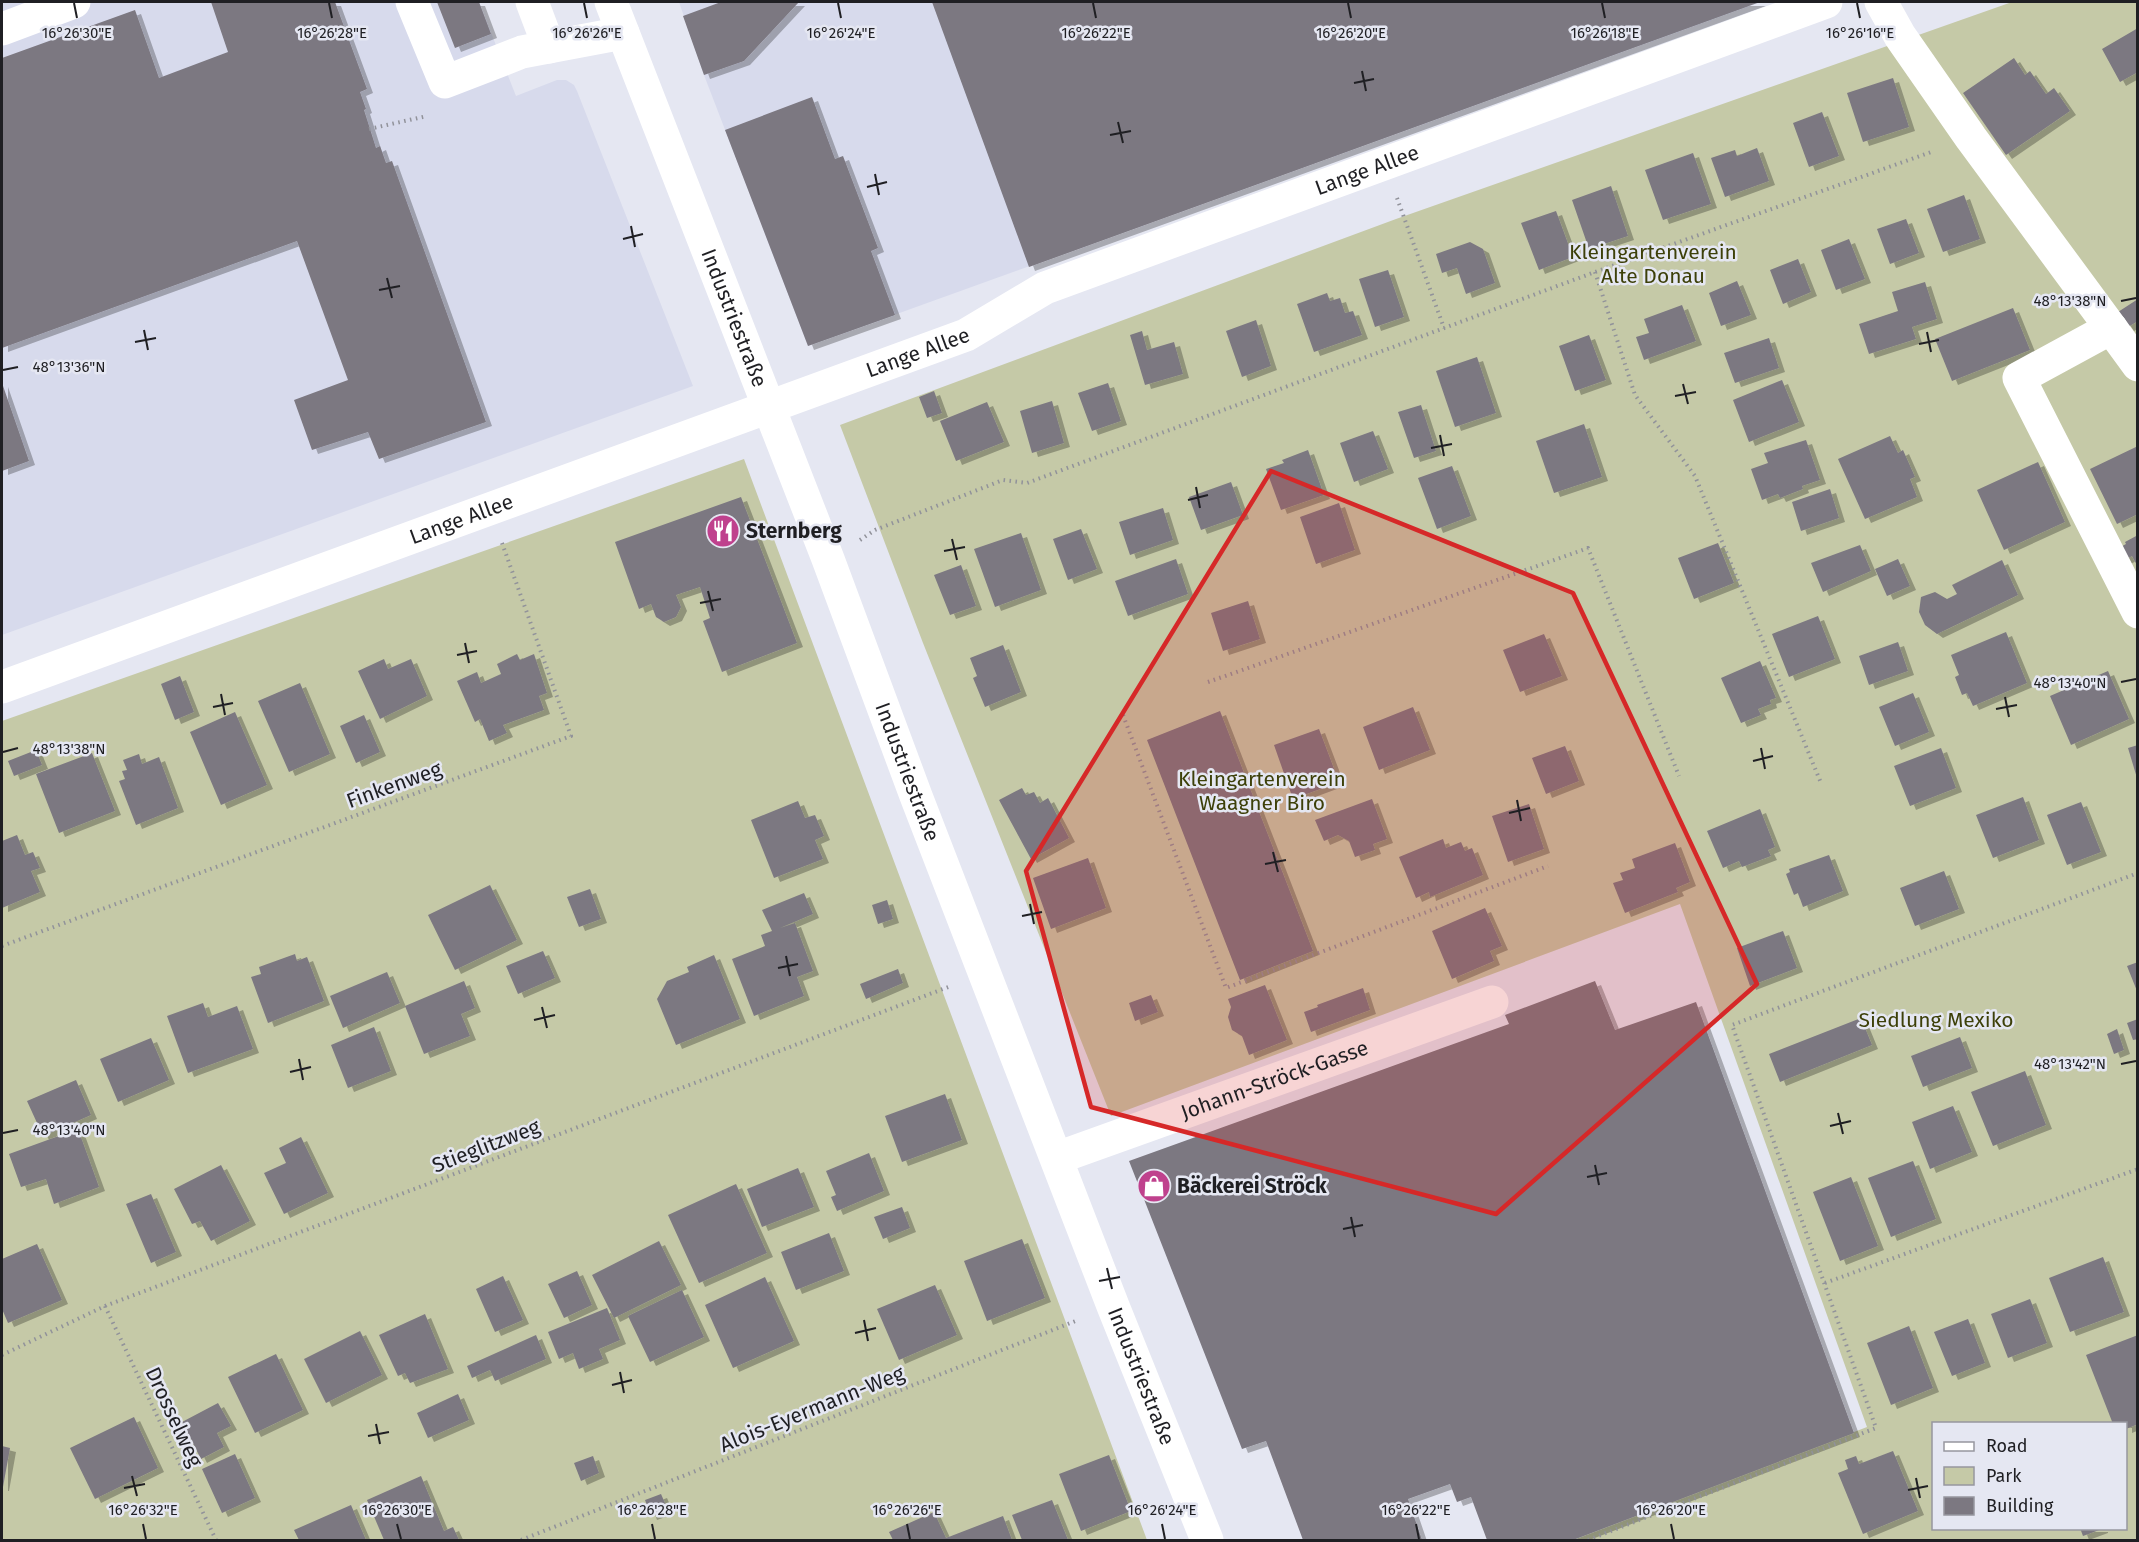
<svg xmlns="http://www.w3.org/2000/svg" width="2139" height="1542" font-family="'Fira Sans',sans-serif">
  <defs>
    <filter id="shadow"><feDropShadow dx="6" dy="4" stdDeviation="0" flood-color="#0004"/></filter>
  </defs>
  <rect width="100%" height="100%" fill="#e5e7f2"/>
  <path fill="#d7daec" d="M2,2H479L516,96L557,80H566L574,85L577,91L693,386L2,635Z
    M679,2H1761L808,346L704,75Z"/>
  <path fill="#c5c9a7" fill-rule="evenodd" d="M2012,2H2137V1540H1573L1867,1427L1680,904L1111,1116L923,643L840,425L1396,219ZM1934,1424H2126V1528H1934Z
    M744,459L1147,1540H2V721Z"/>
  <path fill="#7c7881" filter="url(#shadow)" d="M211,2H335L367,89L360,92L366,109L364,110L376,148L380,146L386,163L392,161L486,422L379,459L368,432L312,450L294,400L348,380L297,241L2,348V58L135,10L159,78L228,52Z
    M437,2H479L491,34L455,48Z
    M721,2H799L744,61L704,75L683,16Z
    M932,2H1760L1029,267Z
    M2138,28V72L2120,82L2102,49Z
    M2014,58L2025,75L2030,71L2046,94L2054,88L2070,111L2006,155L1963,93Z
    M1893,78L1909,127L1863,142L1847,93Z
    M812,97L835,159L843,156L878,248L871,251L895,315L808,346L725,130Z
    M1822,112L1839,156L1809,167L1793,123Z
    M1757,148L1769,181L1725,197L1711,158L1735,150L1737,156Z
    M1693,153L1711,204L1663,220L1645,170Z
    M1611,186L1628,236L1589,249L1572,200Z
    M1964,195L1980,239L1943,252L1927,209Z
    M1556,211L1573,257L1539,270L1521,223Z
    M1906,219L1919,253L1890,264L1877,229Z
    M1849,239L1865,279L1836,290L1821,250Z
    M1470,242L1483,249L1495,283L1466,294L1457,268L1442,273L1436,254Z
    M1798,259L1811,292L1783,304L1770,270Z
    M1388,270L1404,317L1375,327L1359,279Z
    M1737,281L1751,315L1721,326L1709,293Z
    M1925,282L1937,319L1912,327L1916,339L1869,354L1859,324L1898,311L1892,292Z
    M1327,293L1330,301L1340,298L1345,313L1353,311L1362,335L1314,352L1297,304Z
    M2138,299V321L2128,327L2118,312Z
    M1682,305L1696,341L1644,360L1636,337L1649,333L1644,319Z
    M2013,308L2030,350L1952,381L1935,339Z
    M1256,320L1271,366L1242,377L1226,331Z
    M1142,331L1147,350L1174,342L1183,374L1145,385L1130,335Z
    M1589,335L1606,380L1575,391L1559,346Z
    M1769,338L1779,368L1735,383L1724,353Z
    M1477,357L1496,413L1455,427L1436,371Z
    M1782,380L1799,422L1749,442L1733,400Z
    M2,383L29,461L2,471Z
    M1108,383L1121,421L1092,431L1078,393Z
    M934,391L942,413L927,418L919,397Z
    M1052,401L1064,443L1032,453L1020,411Z
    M987,402L1004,442L956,461L940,421Z
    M1421,405L1436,451L1414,458L1398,412Z
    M1584,424L1602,477L1554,493L1536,441Z
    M1373,431L1388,469L1354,482L1340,443Z
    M1890,436L1898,453L1903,450L1915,477L1910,479L1917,497L1865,519L1838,459Z
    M1806,440L1820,480L1802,486L1803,489L1780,498L1778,494L1762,500L1751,469L1768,463L1764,453Z
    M2138,446V514L2117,524L2090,469Z
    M1308,450L1324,495L1281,510L1266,469L1284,463L1282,460Z
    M2038,462L2065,522L2004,550L1977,490Z
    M1452,466L1471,516L1437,529L1418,478Z
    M1231,482L1243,515L1201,530L1189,497Z
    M1830,489L1839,518L1801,531L1792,502Z
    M741,497L797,643L722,672L703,621L710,618L700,587L676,595L681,607L676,617L664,622L656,617L651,604L639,609L615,542Z
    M1339,503L1355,550L1316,564L1300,517Z
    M1163,508L1173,540L1130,555L1119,522Z
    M1081,529L1097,569L1068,580L1053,539Z
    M1021,533L1041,590L995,607L974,549Z
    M2138,535V567L2132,556L2123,561L2117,549L2126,544L2125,542Z
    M1718,543L1734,583L1694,599L1678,558Z
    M1860,545L1871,571L1823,592L1811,563Z
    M1176,559L1188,594L1128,616L1115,581Z
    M1898,559L1910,586L1887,596L1875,569Z
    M2002,560L2018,595L1937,634L1925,625L1919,612L1921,597L1935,592L1947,599L1957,594L1952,585Z
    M961,565L976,606L950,615L934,575Z
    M1248,601L1260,639L1223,651L1211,613Z
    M1818,616L1835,659L1789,677L1772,634Z
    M2006,632L2027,683L1973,706L1967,693L1962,695L1955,677L1959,675L1951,655Z
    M1544,634L1562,676L1520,692L1503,650Z
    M1898,642L1908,671L1869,685L1859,656Z
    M1003,645L1021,692L985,707L973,678L977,676L970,658Z
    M517,654L520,660L534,654L547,693L539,696L544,710L503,725L507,733L489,741L480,719L475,722L457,681L477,672L481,683L501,674L497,664Z
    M384,659L388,669L411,659L427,696L380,719L358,671Z
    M1760,661L1776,698L1770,700L1771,704L1758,709L1761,715L1741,723L1721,678Z
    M2108,671L2129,719L2071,745L2050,696Z
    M180,676L194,712L175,720L161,684Z
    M300,683L330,754L289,772L258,701Z
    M1913,693L1929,732L1895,746L1879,707Z
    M1413,707L1430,750L1379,770L1363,727Z
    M1220,711L1313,951L1240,980L1147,740Z
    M235,712L267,785L221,805L190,732Z
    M364,715L380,752L356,763L340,726Z
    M1319,729L1339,782L1293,799L1274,745Z
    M2138,745V778H2137L2128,748Z
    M1565,746L1579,781L1546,794L1532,758Z
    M1941,748L1956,788L1910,806L1894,766Z
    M36,750L42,765L14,776L8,761Z
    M92,753L115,811L59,833L36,774Z
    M139,754L142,764L159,757L178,808L136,825L119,781L125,779L122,771L127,770L123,760Z
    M1022,788L1026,795L1034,792L1040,803L1048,798L1069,838L1031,859L999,800Z
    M2023,797L2039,840L1993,858L1976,815Z
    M1372,799L1387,839L1373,844L1375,850L1355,857L1349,841L1338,835L1324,841L1315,820Z
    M798,801L805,818L815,815L824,836L815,840L823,859L774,878L751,820Z
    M2081,802L2101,852L2067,865L2047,815Z
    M1529,804L1544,849L1508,862L1492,816Z
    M1760,809L1775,847L1768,850L1771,856L1742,867L1739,861L1723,868L1707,831Z
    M17,835L25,855L33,852L40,868L31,871L40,892L2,908V841Z
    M1443,839L1446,848L1461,842L1465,851L1472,848L1483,875L1430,897L1429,892L1416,898L1399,857Z
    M1675,843L1690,882L1676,888L1678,892L1625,913L1613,883L1623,880L1620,873L1635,868L1632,859Z
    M1829,855L1843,891L1803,907L1798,893L1794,895L1786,874L1790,872L1789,869Z
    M1088,858L1106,908L1051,929L1033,878Z
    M1944,871L1959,909L1915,926L1900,888Z
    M490,885L517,940L455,970L428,915Z
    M590,889L601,919L579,927L567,897Z
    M804,893L813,914L780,928L795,923L813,971L797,977L804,996L754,1016L732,959L765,946L761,935L772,931L762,910Z
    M887,900L893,919L878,924L872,905Z
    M1485,908L1502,946L1490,951L1494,961L1452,979L1432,931Z
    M1783,931L1797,968L1750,986L1737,948Z
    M543,951L555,978L518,994L506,966Z
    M295,954L297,961L307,957L324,1001L268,1023L251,977L261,974L259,967Z
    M714,955L740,1019L676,1045L657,999L667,981L689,972L687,967Z
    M2138,962V991H2137L2127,966Z
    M898,969L903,983L866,999L860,984Z
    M387,972L400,1003L343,1028L330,996Z
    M464,981L475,1008L461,1014L470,1036L424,1054L405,1006Z
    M1595,981L1615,1030L1696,1002L1854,1433L1573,1540H1487L1471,1497L1457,1502L1450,1484L1408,1499L1422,1540H1303L1266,1441L1242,1449L1129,1161L1509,1024L1505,1015Z
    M1265,985L1287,1040L1249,1055L1242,1036L1232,1030L1228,1017L1231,1007L1228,999Z
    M1363,988L1370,1010L1311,1032L1304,1012L1318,1007L1317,1005Z
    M1151,995L1158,1012L1135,1021L1129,1003Z
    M203,1003L208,1017L237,1006L253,1049L188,1073L167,1016Z
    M1861,1018L1872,1045L1780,1082L1769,1054Z
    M2138,1019V1039L2133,1040L2127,1023Z
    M374,1027L391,1071L348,1088L331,1045Z
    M2117,1029L2124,1050L2114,1054L2107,1034Z
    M1960,1037L1972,1068L1923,1087L1911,1056Z
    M151,1038L169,1080L118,1102L100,1059Z
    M2025,1071L2046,1125L1993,1146L1971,1092Z
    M76,1080L91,1115L43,1136L27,1101Z
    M945,1094L962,1140L902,1162L885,1116Z
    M1953,1106L1972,1152L1930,1169L1912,1122Z
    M78,1129L99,1187L54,1204L46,1179L21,1187L9,1154Z
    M301,1137L328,1193L284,1214L264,1173L286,1163L279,1148Z
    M869,1153L884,1191L837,1211L831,1197L836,1195L826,1171Z
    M1913,1161L1936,1219L1891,1237L1868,1178Z
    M221,1165L250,1221L211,1241L200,1221L192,1224L174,1189Z
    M798,1168L814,1207L762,1227L747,1189Z
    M1851,1177L1878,1246L1840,1261L1813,1192Z
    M736,1184L767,1253L699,1283L668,1215Z
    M151,1194L176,1252L151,1263L126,1204Z
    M902,1207L910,1228L883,1239L874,1217Z
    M829,1233L844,1271L796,1290L781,1252Z
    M1022,1239L1045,1298L987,1321L964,1261Z
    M659,1241L681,1285L614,1318L592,1275Z
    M37,1244L62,1300L8,1323L2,1309V1259Z
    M2103,1257L2124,1312L2070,1332L2049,1278Z
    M577,1271L592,1305L564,1318L548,1284Z
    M503,1276L523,1320L495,1332L476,1289Z
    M765,1277L794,1341L733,1368L705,1305Z
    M935,1285L957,1335L899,1360L877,1309Z
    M682,1290L704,1337L650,1362L628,1316Z
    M2030,1299L2047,1343L2008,1358L1991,1314Z
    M607,1308L620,1340L599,1349L603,1359L579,1369L573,1353L559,1359L548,1332Z
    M425,1314L448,1369L410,1383L405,1373L398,1376L379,1335Z
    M1968,1319L1985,1363L1952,1376L1934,1332Z
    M1909,1326L1933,1388L1891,1405L1867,1343Z
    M360,1331L382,1375L326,1403L304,1359Z
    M536,1335L546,1359L495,1381L490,1370L472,1378L467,1366Z
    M2138,1335V1424L2126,1429V1424H2113L2086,1355Z
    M276,1354L303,1410L255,1433L228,1377Z
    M458,1394L469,1420L428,1438L417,1413Z
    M218,1403L231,1426L217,1433L224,1447L201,1459L182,1422Z
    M134,1417L158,1468L95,1499L70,1448Z
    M2,1446L10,1448L3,1487H2Z
    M1893,1451L1918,1511L1863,1534L1838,1473L1848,1469L1845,1460L1856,1456L1859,1464Z
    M235,1454L255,1498L222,1513L202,1469Z
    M1109,1455L1131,1511L1081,1531L1059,1474Z
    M593,1456L599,1473L581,1481L574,1463Z
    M421,1476L444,1531L453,1527L459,1540H384L367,1500Z
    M661,1494L668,1510L651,1516L645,1500Z
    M1052,1500L1068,1540H1022L1012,1515Z
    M351,1505L366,1540H299L294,1530Z
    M934,1512L946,1538L1003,1516L1012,1540H893L889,1532Z
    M2080,1528H2102V1529L2083,1536Z"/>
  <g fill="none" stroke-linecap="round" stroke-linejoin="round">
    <path stroke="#91929a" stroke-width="4" stroke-dasharray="1.5 4.5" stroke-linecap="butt" d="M369,129L427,116
      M1397,198L1444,328
      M1595,272L1635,395L1695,476L1821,783
      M860,540L875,530L1003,480L1027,483L1595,272L1934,151
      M1208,682L1588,548L1679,776
      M1123,715L1226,988L1548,866
      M2,946L571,736L502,543
      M1825,1283L2138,1169
      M105,1306L216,1540
      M2,1355L105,1306L951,986
      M521,1540L1078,1320
      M1588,1540L1876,1428L1732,1025L2138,873"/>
    <g stroke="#fff" stroke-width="33">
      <path d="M412,2L445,82L522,52L623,33"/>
      <path d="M532,2L549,47"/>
      <path id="s1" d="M611,2L828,559L916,796L1113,1306L1207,1540"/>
      <path d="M1881,2L1900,36L1971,138L2111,328L2019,378L2138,612"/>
      <path d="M2,29L74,2"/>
      <path d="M2111,328L2138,365"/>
      <path id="s2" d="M2,687L966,335L1045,288L1826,2"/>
      <path id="s3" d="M1057,1158L1492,1002"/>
    </g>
  </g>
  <path fill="#d62828" fill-opacity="0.2" stroke="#d62828" stroke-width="4.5" stroke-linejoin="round" d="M1271,471L1573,593L1757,984L1496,1214L1091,1107L1026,871Z"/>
  <path fill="none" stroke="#1f1f23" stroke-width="2" d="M74,3L77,18M329,3L332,18M584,3L587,18M838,3L841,18M1093,3L1096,18M1348,3L1351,18M1602,3L1605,18M1857,3L1860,18M1362,71L1366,91M1354,83L1374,79M1118,122L1123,143M1110,135L1131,131M875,174L879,195M867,187L887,182M631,226L635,247M623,239L643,234M387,278L392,298M379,290L400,286M2121,301L2136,298M144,330L148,350M1927,332L1931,352M135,342L156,338M1919,344L1939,340M3,370L18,367M1683,384L1688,404M1675,396L1696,392M1440,435L1444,456M1431,448L1452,444M1196,487L1200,508M1188,500L1208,495M952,539L957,560M944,551L965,547M708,591L713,611M700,603L721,599M465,643L469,663M457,655L477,651M2121,682L2136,679M221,694L225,715M2005,697L2009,717M213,707L233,703M1996,709L2017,705M1761,748L1765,769M3,752L18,748M1753,761L1773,756M1517,800L1521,821M1509,813L1530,808M1273,852L1278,872M1265,864L1286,860M1030,904L1034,924M1022,916L1042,912M786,956L790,976M778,968L798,964M542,1007L547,1028M534,1020L555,1015M299,1059L303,1080M2121,1064L2136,1061M290,1072L311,1067M1838,1113L1843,1134M1830,1126L1851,1121M3,1133L18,1130M1595,1165L1599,1185M1587,1177L1607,1173M1351,1217L1355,1237M1343,1229L1363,1225M1107,1268L1112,1289M1099,1281L1120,1277M864,1320L868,1341M855,1333L876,1328M620,1372L624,1393M612,1385L632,1380M376,1424L380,1444M368,1436L389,1432M132,1476L137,1496M1916,1478L1920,1498M124,1488L145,1484M1908,1490L1928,1486M143,1524L146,1539M397,1524L401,1539M652,1524L655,1539M907,1524L910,1539M1162,1524L1165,1539M1416,1524L1419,1539M1671,1524L1674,1539"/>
  <defs>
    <symbol id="restaurant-disc" viewBox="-11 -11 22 22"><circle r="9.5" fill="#bf418d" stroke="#e5e7f2"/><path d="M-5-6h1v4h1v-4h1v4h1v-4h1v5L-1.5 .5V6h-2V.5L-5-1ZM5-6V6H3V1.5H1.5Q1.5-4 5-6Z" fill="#fff"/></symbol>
    <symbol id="shop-disc" viewBox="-11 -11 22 22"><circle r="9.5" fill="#bf418d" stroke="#e5e7f2"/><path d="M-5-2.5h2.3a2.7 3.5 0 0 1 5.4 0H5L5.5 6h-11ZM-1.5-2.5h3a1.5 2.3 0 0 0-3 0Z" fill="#fff"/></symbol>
  </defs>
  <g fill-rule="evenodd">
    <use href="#restaurant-disc" x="704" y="512" width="38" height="38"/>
    <use href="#shop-disc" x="1135" y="1167" width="38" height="38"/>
  </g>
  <g text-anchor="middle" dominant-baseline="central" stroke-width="5" stroke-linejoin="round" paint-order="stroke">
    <g font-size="21" fill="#1f1f23" stroke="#e5e7f2">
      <text stroke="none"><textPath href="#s2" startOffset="1461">Lange Allee</textPath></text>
      <text stroke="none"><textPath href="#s1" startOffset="339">Industriestraße</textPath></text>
      <text stroke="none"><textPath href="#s2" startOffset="975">Lange Allee</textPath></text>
      <text stroke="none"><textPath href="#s2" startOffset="489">Lange Allee</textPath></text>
      <text stroke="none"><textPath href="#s1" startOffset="825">Industriestraße</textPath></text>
      <text transform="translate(394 785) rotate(-20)">Finkenweg</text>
      <text stroke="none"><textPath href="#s3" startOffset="231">Johann-Ströck-Gasse</textPath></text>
      <text transform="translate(486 1146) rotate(-21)">Stieglitzweg</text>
      <text stroke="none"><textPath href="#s1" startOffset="1473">Industriestraße</textPath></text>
      <text transform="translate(812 1409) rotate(-22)">Alois-Eyermann-Weg</text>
      <text transform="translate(174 1417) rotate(65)">Drosselweg</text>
    </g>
    <g font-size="21" fill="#3d4009" stroke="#e5e7f2">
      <text x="1653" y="252">Kleingartenverein<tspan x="1653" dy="24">Alte Donau</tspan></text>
      <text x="1262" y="779">Kleingartenverein<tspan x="1262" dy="24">Waagner Biro</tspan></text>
      <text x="1936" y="1020">Siedlung Mexiko</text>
    </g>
    <g font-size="21" font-weight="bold" fill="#1f1f23" stroke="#e5e7f2" text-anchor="start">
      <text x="746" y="531">Sternberg</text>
      <text x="1177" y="1186">Bäckerei Ströck</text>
    </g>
  </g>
  <g font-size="15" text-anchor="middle" fill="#1f1f23" stroke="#e5e7f2" stroke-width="5" stroke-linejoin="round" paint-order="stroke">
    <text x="77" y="38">16°26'30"E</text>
    <text x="332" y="38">16°26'28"E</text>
    <text x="587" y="38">16°26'26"E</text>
    <text x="841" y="38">16°26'24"E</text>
    <text x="1096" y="38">16°26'22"E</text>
    <text x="1351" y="38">16°26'20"E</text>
    <text x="1605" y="38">16°26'18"E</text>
    <text x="1860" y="38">16°26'16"E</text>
    <text x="2070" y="306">48°13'38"N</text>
    <text x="69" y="372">48°13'36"N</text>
    <text x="2070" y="688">48°13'40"N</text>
    <text x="69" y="754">48°13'38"N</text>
    <text x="2070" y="1069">48°13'42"N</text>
    <text x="69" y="1135">48°13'40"N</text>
    <text x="143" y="1515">16°26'32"E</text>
    <text x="397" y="1515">16°26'30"E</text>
    <text x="652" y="1515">16°26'28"E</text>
    <text x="907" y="1515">16°26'26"E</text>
    <text x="1162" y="1515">16°26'24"E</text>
    <text x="1416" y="1515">16°26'22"E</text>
    <text x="1671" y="1515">16°26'20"E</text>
  </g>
  <rect width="2139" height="1542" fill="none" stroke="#1f1f23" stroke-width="6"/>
  <rect x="1932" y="1422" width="195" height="108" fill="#e5e7f2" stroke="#96979f" stroke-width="1.5"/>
  <rect x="1944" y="1442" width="30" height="9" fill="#ffffff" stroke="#96979f" stroke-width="1.5"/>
  <text x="1986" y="1452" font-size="18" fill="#1f1f23">Road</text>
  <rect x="1944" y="1467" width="30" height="18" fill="#c5c9a7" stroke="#96979f" stroke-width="1.5"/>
  <text x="1986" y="1482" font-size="18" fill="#1f1f23">Park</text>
  <rect x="1944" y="1497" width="30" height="18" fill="#7c7881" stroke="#96979f" stroke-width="1.5"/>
  <text x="1986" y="1512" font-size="18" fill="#1f1f23">Building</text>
</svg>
